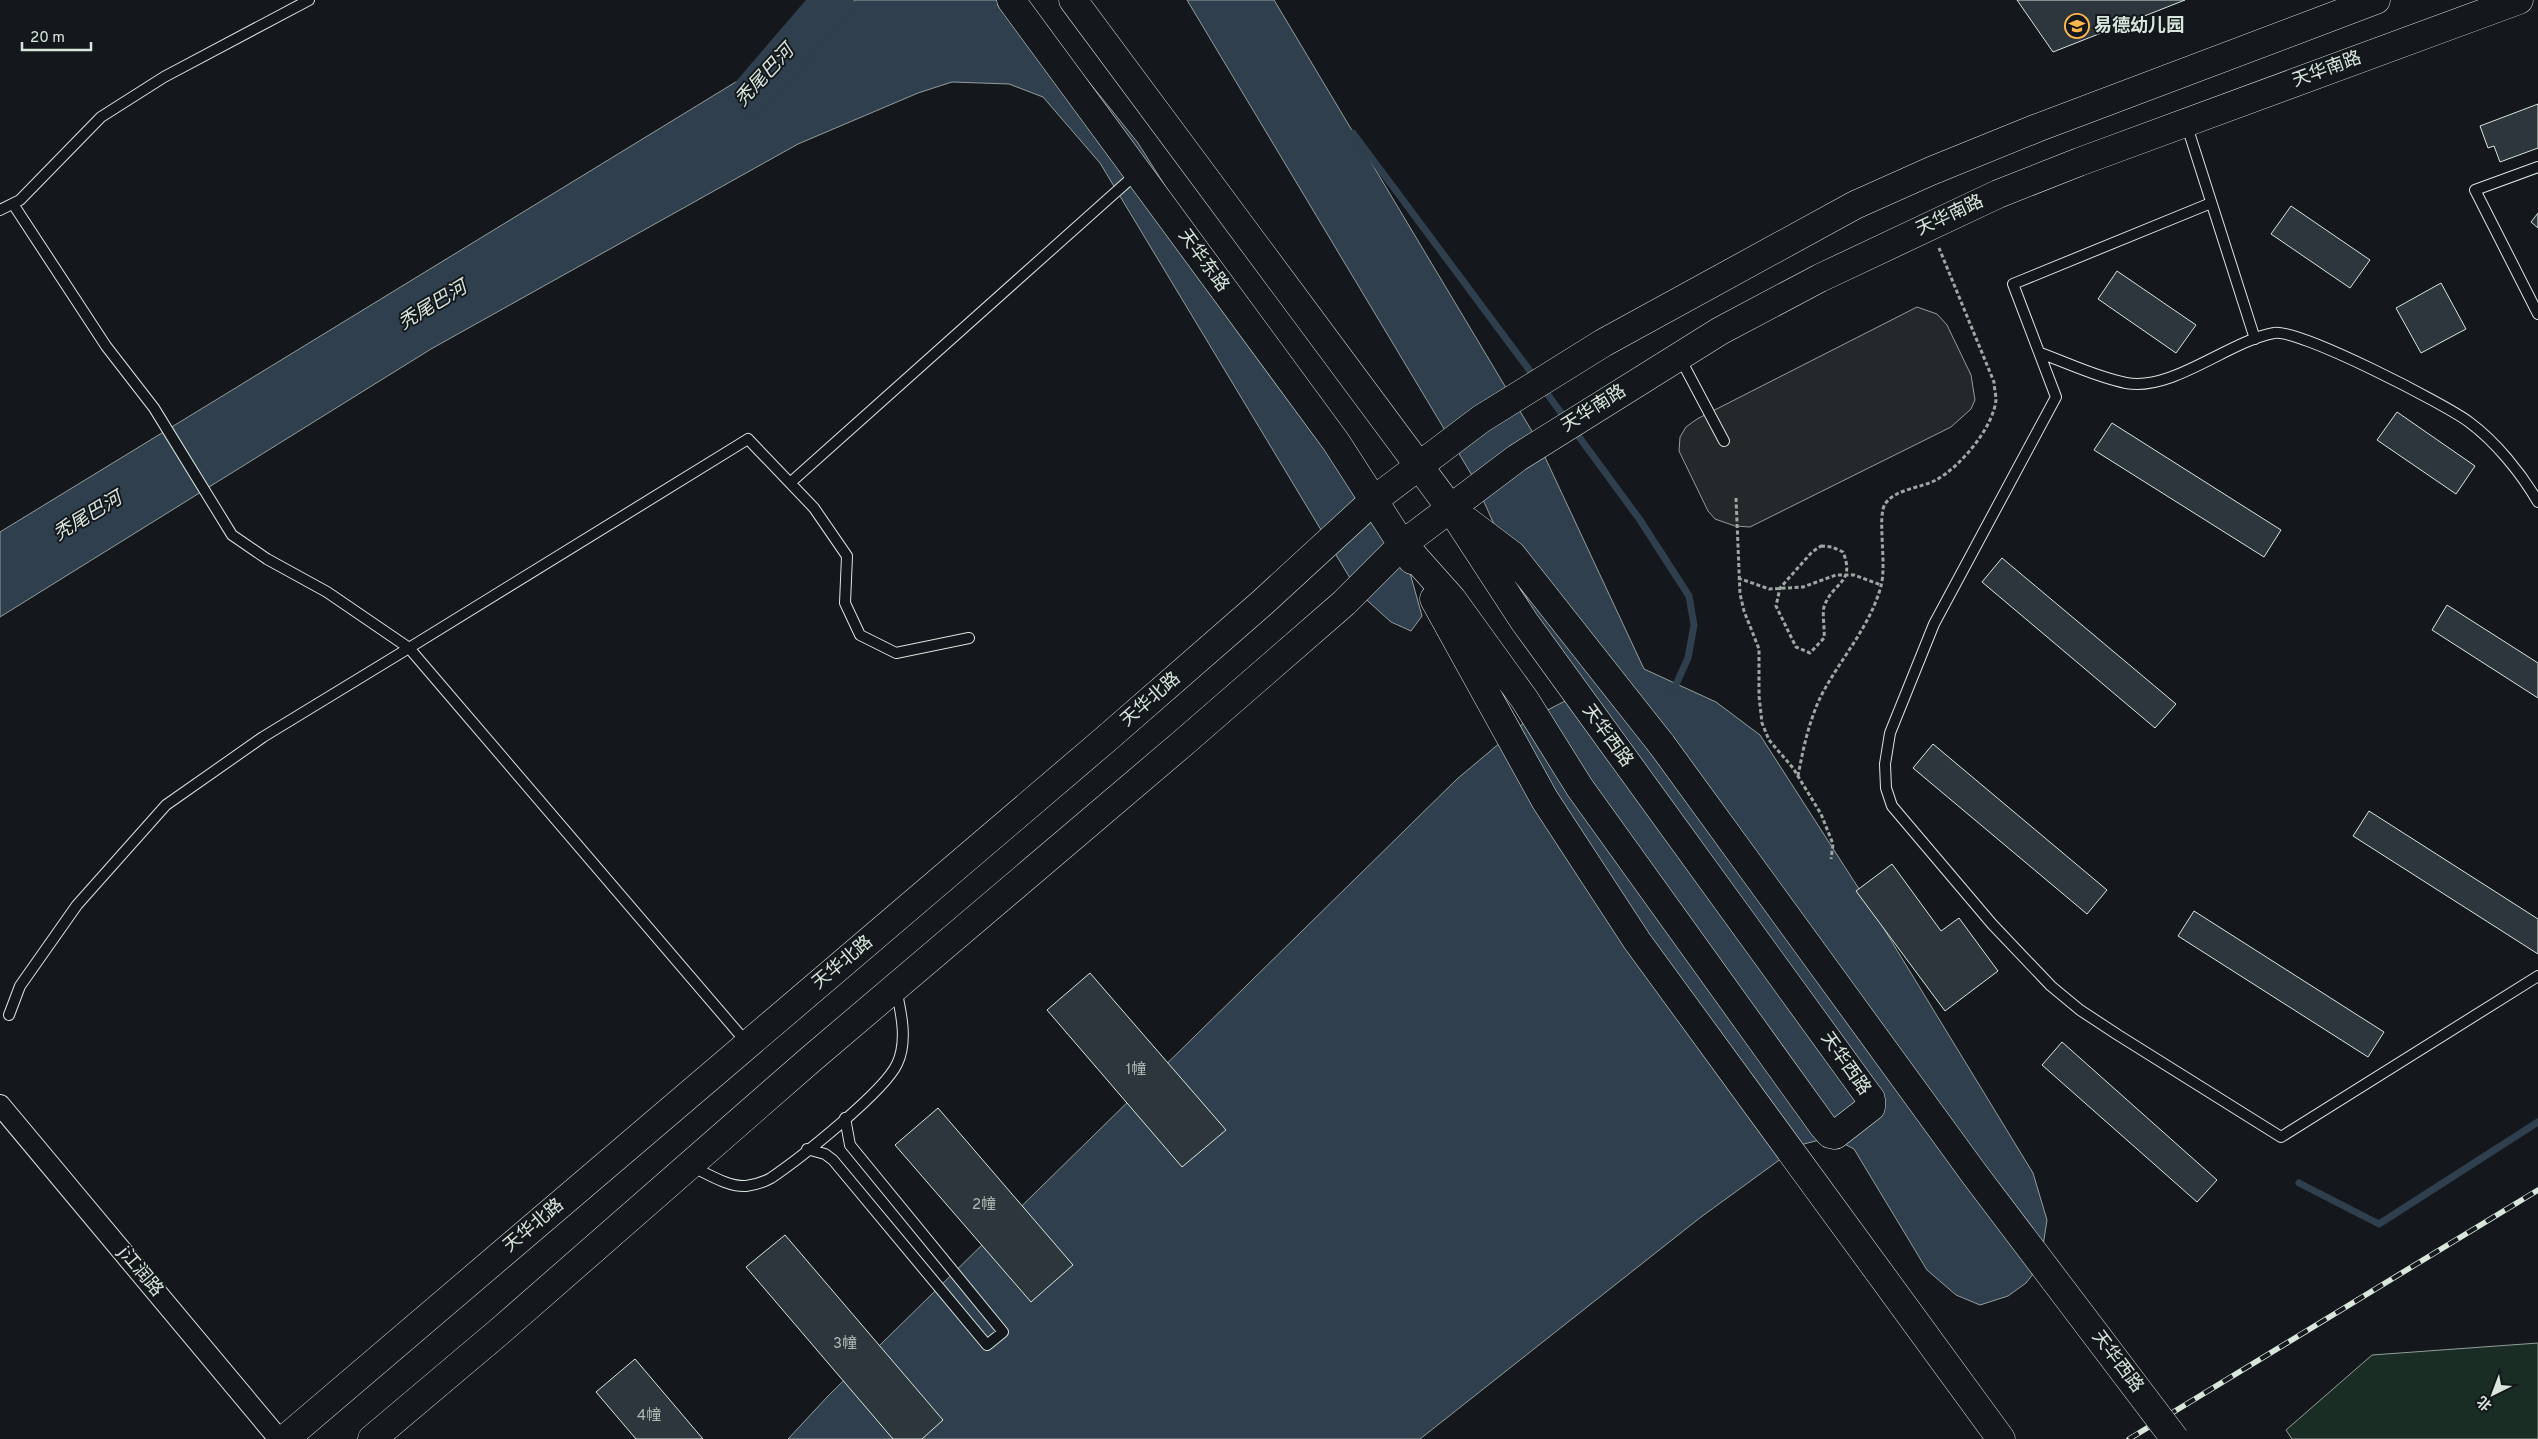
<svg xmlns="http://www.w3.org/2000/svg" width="2538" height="1439" font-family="Overpass,'Noto Sans SC',sans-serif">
  <rect width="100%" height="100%" fill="#14181c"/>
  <path fill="#1a2d24" stroke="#939e99" d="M2538,1343V1439H2292L2286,1430L2372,1355Z"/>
  <path fill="#24282b" stroke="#939e99" d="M1917,307L1937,314L1947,325L1971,375L1975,400L1971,409L1951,427L1750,527L1735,526L1715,519L1708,511L1679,451L1680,437L1686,427L1697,419Z"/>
  <path fill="#2f3f4d" stroke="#939e99" d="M855,0H1023L1138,143L1410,573L1422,616L1411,631L1391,622L1359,593L1100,163L1043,97L1009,84L952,82L918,93L798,144L431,349L0,617V532L806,39Z
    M1187,0H1274L1536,438L1644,669L1716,702L1760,735L1870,906L2033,1173L2047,1220L2040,1265L2026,1283L2008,1296L1980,1305L1956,1295L1927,1270L1854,1149L1831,1137L1800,1145L1701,1217L1420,1439H788L828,1396L1457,779L1526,721L1571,698L1473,477Z"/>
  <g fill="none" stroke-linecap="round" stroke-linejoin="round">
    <path stroke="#2f3f4d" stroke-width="7" d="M1353,133L1536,379
      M1543,388L1567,421
      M1574,430L1640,520L1689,596L1694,625L1688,658L1673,691
      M2299,1183L2379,1224L2538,1122"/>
    <path stroke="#2f3f4d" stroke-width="41" d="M753,93L833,0"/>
  </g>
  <path fill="#2c363c" stroke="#d8e6dc" d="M2017,0H2185L2053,52Z
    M2538,104V148L2500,162L2494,146L2488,148L2480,126Z
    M2291,206L2370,260L2350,288L2271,234Z
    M2538,213V228L2531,222Z
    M2117,271L2196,325L2176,353L2098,299Z
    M2441,283L2466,329L2421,353L2396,308Z
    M2397,412L2475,466L2456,494L2377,440Z
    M2112,423L2281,530L2264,557L2094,450Z
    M2002,558L2176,704L2155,728L1982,582Z
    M2447,605L2538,663V698L2432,630Z
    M1933,744L2107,890L2087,914L1913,768Z
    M2369,811L2538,919V954L2353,836Z
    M1892,864L1941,931L1959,918L1998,971L1945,1011L1856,891Z
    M2194,911L2384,1032L2368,1057L2178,936Z
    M1090,973L1226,1130L1182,1167L1047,1010Z
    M2062,1042L2217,1180L2197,1202L2042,1065Z
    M938,1108L1073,1265L1031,1302L895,1145Z
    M785,1235L943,1420L922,1439H893L746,1267Z
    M635,1359L703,1439H636L596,1392Z"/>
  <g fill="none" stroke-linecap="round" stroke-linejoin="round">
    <defs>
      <path id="lane" d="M2186,123L2255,339
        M2538,167L2475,190L2538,314
        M2211,203L2013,284L2056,397L1934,624L1890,733L1885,764L1886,788L1892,806L1992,924L2051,986L2080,1010L2118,1035L2281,1137L2538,976
        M0,210L20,200L101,117L164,77L309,0
        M2040,353C2068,363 2096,377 2126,383C2172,392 2229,341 2274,333C2298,328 2445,404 2469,422C2496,442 2521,473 2538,502
        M1680,358L1724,441
        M790,483L1136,174
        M9,1015L20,986L77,905L166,805L263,737L409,648L327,592L267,559L232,535L154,408L106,346L13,204
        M747,1043L409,648L748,439L814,508L847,556L845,603L860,635L896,653L969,638
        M807,1149L825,1154L833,1160L987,1345L1003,1332L850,1145L845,1118
        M693,1167C708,1174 728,1187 746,1186C754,1185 764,1182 771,1178C799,1159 884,1092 897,1064C908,1041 901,1012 896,989"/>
      <path id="street" d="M0,1105L279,1439"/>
      <path id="secondary" d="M1011,0L1336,442L1412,560
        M1073,0L1451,509L1524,621L1865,1091L1871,1099V1107L1835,1135L1830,1134L1823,1126L1580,788L1525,700L1452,599L1403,544
        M1467,521L1512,555L1662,745
        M1434,599L1545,800L1637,941L2001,1439
        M285,1439L1106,739L1262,603L1374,500L1481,419L1603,343L1855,205L1931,171L2037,128L2376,0
        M372,1439L500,1331L811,1059L1183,743L1344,603L1403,544L1517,458L1720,331L1820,278L1998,194L2079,162L2519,0"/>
    </defs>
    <use href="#lane" stroke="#d8e6dc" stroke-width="12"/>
    <use href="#street" stroke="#d8e6dc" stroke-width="22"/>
    <use href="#secondary" stroke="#d8e6dc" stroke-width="29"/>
    <path stroke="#9da8a2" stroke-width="3" stroke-dasharray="4 2.5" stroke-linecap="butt" d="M1736,498L1740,594L1744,611L1759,649V696L1762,723L1769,740L1793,768L1821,814L1833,844L1831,859
      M1821,546L1832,547L1843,552C1856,584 1832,582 1824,607C1822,615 1825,629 1824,638L1810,653L1796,647L1776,606L1780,588L1812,552Z
      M1738,578L1769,589L1803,587L1836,575H1854L1881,585
      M1798,776C1803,749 1809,721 1821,696C1840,659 1870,627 1881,586C1887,564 1877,517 1885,504C1895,489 1921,488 1936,480C1960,467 1993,428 1996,400C1996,394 1994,387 1994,382L1939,248"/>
    <use href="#lane" stroke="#14181c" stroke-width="10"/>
    <use href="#street" stroke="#14181c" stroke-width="20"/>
    <use href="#secondary" stroke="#14181c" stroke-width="28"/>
    <defs>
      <path id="rail" d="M2129,1439L2538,1190"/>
    </defs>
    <use href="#rail" stroke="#d8e6dc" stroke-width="5.5"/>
    <use href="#rail" stroke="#14181c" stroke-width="4" stroke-dasharray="11" stroke-linecap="butt"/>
    <defs>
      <path id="secondary-bridge" d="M1662,745L1975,1175L2175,1439"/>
    </defs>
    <use href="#secondary-bridge" stroke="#d8e6dc" stroke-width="29" stroke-linecap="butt"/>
    <use href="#secondary-bridge" stroke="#14181c" stroke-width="28"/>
  </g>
  <defs>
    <symbol id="school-ring" viewBox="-11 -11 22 22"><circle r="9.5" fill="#14181c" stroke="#ffb74d" stroke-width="1.5"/><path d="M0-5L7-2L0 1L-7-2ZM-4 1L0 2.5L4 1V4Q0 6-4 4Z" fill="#ffb74d"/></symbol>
  </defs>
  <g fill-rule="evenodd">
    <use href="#school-ring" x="2063" y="12" width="28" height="28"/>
  </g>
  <g text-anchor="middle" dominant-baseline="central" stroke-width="4" stroke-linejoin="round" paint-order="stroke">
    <g font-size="15" fill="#adbab4">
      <text x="1136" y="1070">1幢</text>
      <text x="984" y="1205">2幢</text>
      <text x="845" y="1344">3幢</text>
      <text x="649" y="1416">4幢</text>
    </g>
    <g font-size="18" font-weight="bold" fill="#d8e6dc" stroke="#14181c" text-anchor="start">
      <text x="2094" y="26">易德幼儿园</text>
    </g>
    <g font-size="18" fill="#d8e6dc" stroke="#14181c">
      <text transform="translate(2327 70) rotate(-20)">天华南路</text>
      <text transform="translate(1950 216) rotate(-25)">天华南路</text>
      <text transform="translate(1203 261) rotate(54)">天华东路</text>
      <text transform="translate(1594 409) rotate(-32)">天华南路</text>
      <text transform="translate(1151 700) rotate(-41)">天华北路</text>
      <text transform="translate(1607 736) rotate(54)">天华西路</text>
      <text transform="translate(843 963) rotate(-40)">天华北路</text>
      <text transform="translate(1845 1064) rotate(55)">天华西路</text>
      <text transform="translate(534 1226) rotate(-40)">天华北路</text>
      <text transform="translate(140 1272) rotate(50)">j江润路</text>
      <text transform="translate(2117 1362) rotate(53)">天华西路</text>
    </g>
    <g font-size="19" font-style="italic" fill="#d8e6dc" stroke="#14181c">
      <text transform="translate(765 76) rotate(-47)">秃尾巴河</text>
      <text transform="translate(433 306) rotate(-31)">秃尾巴河</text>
      <text transform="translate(88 517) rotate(-31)">秃尾巴河</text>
    </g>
  </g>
  <g transform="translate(2493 1394) rotate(222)" stroke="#14181c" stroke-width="4" paint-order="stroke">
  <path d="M0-4L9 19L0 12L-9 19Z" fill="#d8e6dc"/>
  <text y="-8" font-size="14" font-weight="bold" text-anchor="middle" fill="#d8e6dc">北</text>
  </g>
  <path d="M22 42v8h69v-8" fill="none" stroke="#d8e6dc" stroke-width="2.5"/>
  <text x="30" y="42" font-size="15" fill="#d8e6dc" stroke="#14181c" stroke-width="4" paint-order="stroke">20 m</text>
</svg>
